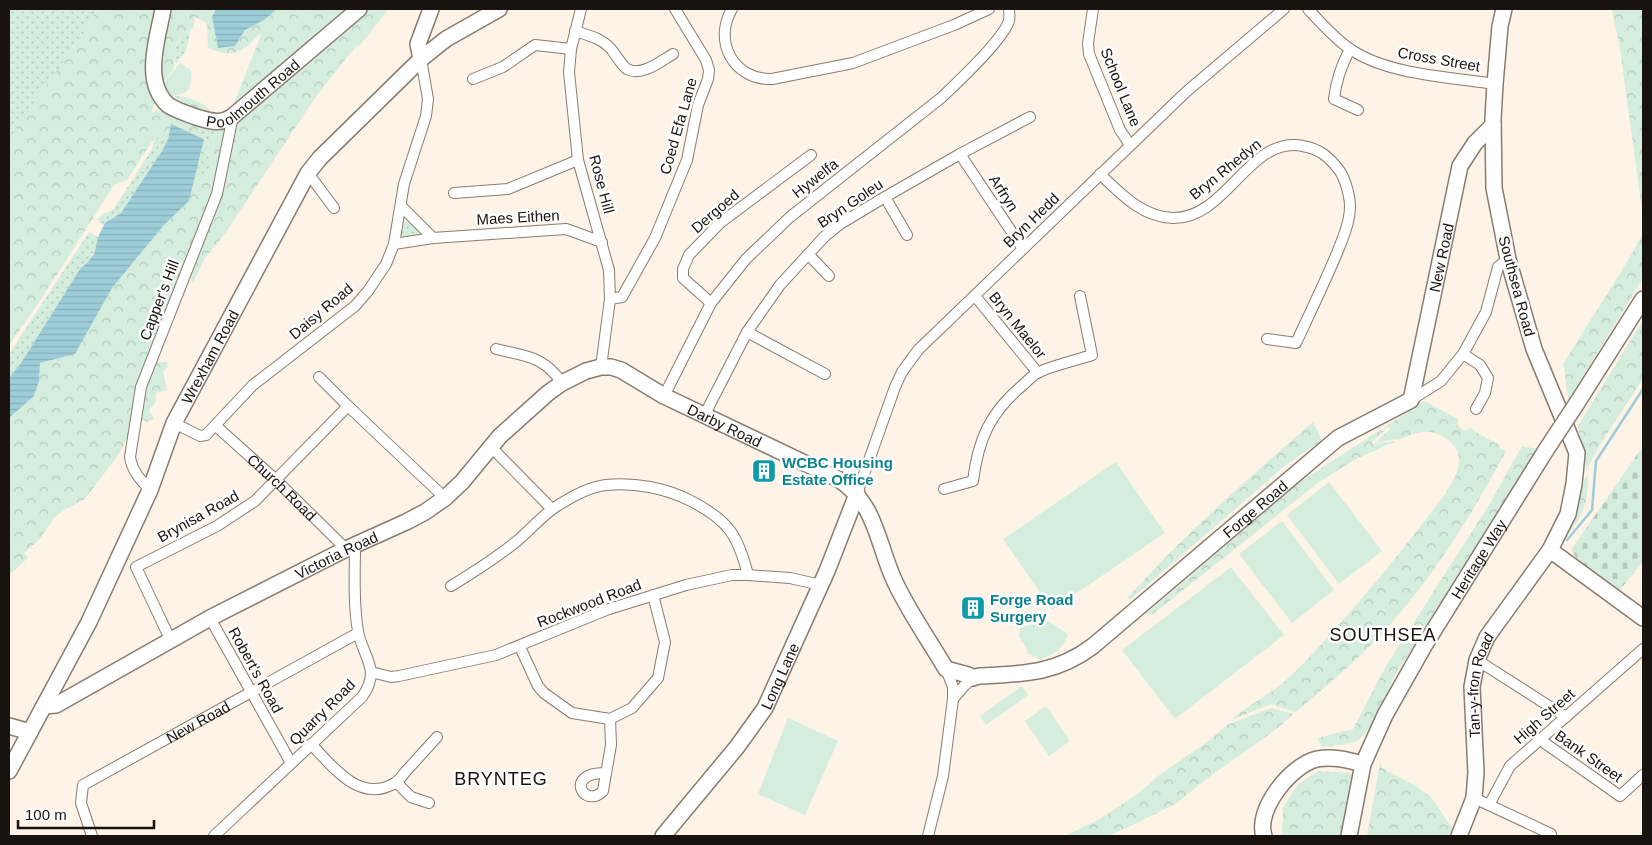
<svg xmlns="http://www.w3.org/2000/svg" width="1652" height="845" font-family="Helvetica,sans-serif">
  <defs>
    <pattern id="grass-dots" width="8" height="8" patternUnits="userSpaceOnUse" patternTransform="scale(1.25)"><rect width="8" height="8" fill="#d4eddd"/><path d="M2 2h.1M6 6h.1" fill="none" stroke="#b5cabc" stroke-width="1.8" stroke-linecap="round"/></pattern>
    <pattern id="forest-crowns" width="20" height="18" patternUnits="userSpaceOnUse" patternTransform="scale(1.25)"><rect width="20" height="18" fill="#d4eddd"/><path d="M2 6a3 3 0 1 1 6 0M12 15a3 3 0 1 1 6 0" fill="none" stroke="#b5cabc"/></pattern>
    <pattern id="cemetery-stones" width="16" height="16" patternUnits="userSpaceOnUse" patternTransform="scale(1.25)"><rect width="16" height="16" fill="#d4eddd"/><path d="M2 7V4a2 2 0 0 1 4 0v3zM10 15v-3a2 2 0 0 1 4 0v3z" fill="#b5cabc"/></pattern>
    <pattern id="water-rules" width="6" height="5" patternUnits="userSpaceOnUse" patternTransform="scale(1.25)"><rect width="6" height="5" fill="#9dcdd8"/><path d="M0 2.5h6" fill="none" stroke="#86afb8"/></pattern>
  </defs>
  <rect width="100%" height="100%" fill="#fef3e7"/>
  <path fill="url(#grass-dots)" d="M9,9H97L82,36L9,141Z
    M191,29L186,51L176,64L173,51L184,33Z
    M204,123L216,130L207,148L212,169L194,179L204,139L194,134Z
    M155,137L168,139L162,151L121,213L104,225L97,220L103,214L113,210L152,149Z
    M406,222H410L419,231L418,236L405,238L401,234L403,224Z
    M89,232L98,237C95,251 92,260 80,269L21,363L9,378V354Z"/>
  <path fill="url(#forest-crowns)" d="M97,9H216L212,17L218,48L235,45L245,30L264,20L277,9H389L360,45L356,46L317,95L224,235L205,258L193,283L190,274L183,275C188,286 188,292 179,302L147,366L159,362H167L168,367L163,371L167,390L156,393V402L149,410L154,419L147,422L141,419L132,428L119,454L85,499L64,510L55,517L38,541L24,553L28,558L9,575V418L34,396L39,381L40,363L75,354L112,288L164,225L189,201L194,179L212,169L207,148L216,130L226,123L262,33C257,36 252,42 247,46C232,57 223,54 208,48L207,23L195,17L193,29C182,30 178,43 173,51C178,76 169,69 161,86C157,94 155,104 151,113L159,109L169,96C183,95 198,100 209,109C209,119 201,127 194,134L171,124L168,139L155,137L127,180L114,185L40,301L9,345V352V141L36,99L82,36Z
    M1612,9H1643V218L1620,49Z
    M1643,233V278L1569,399C1565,387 1567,376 1563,365C1589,320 1619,279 1643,233Z
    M1643,320V379L1599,446L1591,461L1587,472L1588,484L1586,501L1579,519L1570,532L1568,530L1587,474L1578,426Z
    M1424,401L1458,419V425L1461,429L1465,431L1471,428L1479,434L1500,445L1499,448L1506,451C1470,519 1427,587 1373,643C1349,667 1322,690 1296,712L1271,704L1231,720C1248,705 1267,696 1284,682C1299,669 1312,654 1326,639C1358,604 1387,569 1416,532C1429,514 1458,484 1459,462C1460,451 1453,443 1444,437C1428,427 1414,433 1398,440L1397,439L1375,443L1390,429L1389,427L1382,429Z
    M1313,422L1322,440L1286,465L1130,600L1128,597C1185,534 1248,478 1313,422Z
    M1386,429L1372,442L1373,444L1396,441L1356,459L1319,482L1167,603L1153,614H1146L1300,482L1377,432Z
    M1522,446L1538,449L1395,675C1388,691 1372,734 1356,741C1346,745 1332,746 1322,747L1317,738L1353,729L1386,666L1489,505Z
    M1271,708L1294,714L1275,730L1205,780L1177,803L1129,827L1107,836H1064L1100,819L1139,793L1158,776L1206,743L1227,725Z
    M1380,763L1382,768L1416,786L1431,797L1452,828L1449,836H1367Z
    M1318,771L1350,773L1354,781L1345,836H1282L1283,807L1298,784Z"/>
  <path fill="url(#cemetery-stones)" d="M1643,446V562L1619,591L1578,560L1571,550Z"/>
  <path fill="#d4eddd" d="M180,63L191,70C193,90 188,95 169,96L161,86Z
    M1116,462L1165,533L1052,610L1003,539Z
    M1329,482L1382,551L1339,584L1287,515Z
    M1282,521L1334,590L1292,623L1239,554Z
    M1231,567L1284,635L1175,719L1122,650Z
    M1047,620L1068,634C1063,649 1054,654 1040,660L1028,653L1026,647L1019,637L1020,628Z
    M1022,686L1028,695L986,725L980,716Z
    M1046,706L1070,741L1049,756L1025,721Z
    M788,718L838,741L805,815L758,794Z"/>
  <path fill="url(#water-rules)" d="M216,9H277L264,20L245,30L235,46L218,48L212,17Z
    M171,124L204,139L189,201L164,225L112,288L75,354L40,363L39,381L34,396L9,418V378L21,363L80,269L87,263L94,254L98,237L105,223L121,213L162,151L168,139Z"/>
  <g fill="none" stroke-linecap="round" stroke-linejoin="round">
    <path stroke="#9dcdd8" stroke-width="2.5" d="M1567,540L1592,510L1596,461L1643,389"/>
    <defs>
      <g id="street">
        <path d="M581,9L571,49L569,72L578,160L609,270L610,299L601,367"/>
        <path d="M732,9C713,41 733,80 772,79L853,63L954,25L989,9"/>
        <path d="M1093,9L1088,43L1089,54L1120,130L1130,145"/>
        <path d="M1308,9C1321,23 1334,38 1350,49C1388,75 1450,77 1495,84"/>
        <path d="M575,31C587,35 601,38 610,48C616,54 620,64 627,69C642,77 661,61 673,54"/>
        <path d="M1350,49C1341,66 1336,80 1334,99L1358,110"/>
        <path d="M473,79L503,67L535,45L571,49"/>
        <path d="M960,154L1023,249"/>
        <path d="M308,173L334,208"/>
        <path d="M1100,174C1121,194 1142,217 1173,218C1227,219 1249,135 1303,146C1320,149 1329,157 1339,170C1345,178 1350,196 1350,206C1350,222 1343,238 1337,253C1324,284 1310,313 1296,343L1267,339"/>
        <path d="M454,193L508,189L578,160"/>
        <path d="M885,197L907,235"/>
        <path d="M401,206L433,238L566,229L602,242"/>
        <path d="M394,244L433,238"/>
        <path d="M808,254L829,276"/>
        <path d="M975,296L1038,373"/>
        <path d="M610,299L622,297L655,238L687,160L698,105L708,79L709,70L706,60L675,9"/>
        <path d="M711,303L683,278V269L689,255L720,223L811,155"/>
        <path d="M747,332L825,374"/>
        <path d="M496,349C525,356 544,356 562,383"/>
        <path d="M1463,354L1480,365L1488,378L1485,393L1476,409"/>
        <path d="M319,377L348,406"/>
        <path d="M664,396L711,303L746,259L790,217L941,98C958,82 1002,41 1009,21C1010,17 1009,12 1009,9"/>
        <path d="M1411,400L1441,381L1463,354L1486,312L1498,267L1508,259"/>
        <path d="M704,416L747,332L780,285L825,236L840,224L885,197L960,154L1030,117"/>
        <path d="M174,423L200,436L206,435L253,385L355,306L368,291L386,264L394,244L404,184L426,116L428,99L421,59"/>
        <path id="s1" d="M216,426L275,479L346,549"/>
        <path d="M491,447L552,509"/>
        <path d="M944,489L973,481C978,440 990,412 1023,385C1027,381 1032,376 1037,373C1050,366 1077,360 1092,355L1080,296"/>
        <path d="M150,490C140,479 132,471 130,457L141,387L217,194L233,116"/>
        <path d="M857,494L895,387L902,372L918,350L1186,92L1284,9"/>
        <path d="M451,586C474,572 496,558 517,541C529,531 541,517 554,508C569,498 588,487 606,485C634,482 666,488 691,501C728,520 738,535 748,575"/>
        <path d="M210,618L291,763"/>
        <path d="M171,641L136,567L217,526L255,501L348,406L445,498"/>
        <path d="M520,647L538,686L544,693L572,713L610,719L632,708L658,678L665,642L653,595"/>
        <path d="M1477,660L1566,717"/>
        <path d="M371,672L391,677L399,676L496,655L606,610L686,585L732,575H748L790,578L821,585"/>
        <path d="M953,699L964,686L973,678"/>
        <path d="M1539,739L1620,796L1643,775"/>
        <path d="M311,744C333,767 360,804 395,783C400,780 404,773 408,769C418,758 427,748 437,737"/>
        <path d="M606,773C563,772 584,810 603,791L611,745L610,719"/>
        <path d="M396,782L411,797L429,803"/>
        <path d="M1474,798L1489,805L1510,766L1643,649"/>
        <path d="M1489,805L1551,834"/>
        <path id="s2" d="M92,836L81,803L83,785L358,633"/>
        <path d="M214,836L362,697C368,689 371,682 371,672C369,657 360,645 358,631C353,603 355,573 355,545"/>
        <path d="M928,836L943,776L953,699V687L946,669"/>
      </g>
      <g id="secondary">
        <path id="s3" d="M163,9C158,38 142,81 168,105C175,110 188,114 196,117C210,121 221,125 233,116L359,9"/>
        <path d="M421,59L418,44L431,9"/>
        <path d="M1577,403L1643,299"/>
        <path d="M1550,550L1643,618"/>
        <path id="s4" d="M44,706L56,705L210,618L346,549L406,522L425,512L445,498L462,482L500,436L548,393L562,383L586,371L601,367H611L621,370L664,396L838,479C877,504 877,544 895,582C909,612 929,640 946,669L968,675L973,678L979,676C1023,674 1056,674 1093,646L1338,438L1411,400L1460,166L1475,143L1493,125"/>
        <path d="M9,726L30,732"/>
        <path id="s5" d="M9,771L89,622L150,490L174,423L308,173L320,158L421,59L446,39L499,9"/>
        <path id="s6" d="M663,836L737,747L765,708L827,571L857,494"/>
        <path d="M1264,836C1255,810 1291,765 1317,759C1333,756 1348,760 1363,764"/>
        <path id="s7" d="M1349,836L1363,764L1385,715L1424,646L1546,450"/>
        <path id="s8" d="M1459,836L1474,798L1476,773L1472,687L1477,660L1487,637L1550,550L1568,514L1574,484L1577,453L1534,349L1508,259L1494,188L1493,119L1495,84L1500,26L1504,9"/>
      </g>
    </defs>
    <use href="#street" stroke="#897c6f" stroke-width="12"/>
    <use href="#secondary" stroke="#897c6f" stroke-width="18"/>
    <use href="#street" stroke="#fff" stroke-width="10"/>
    <use href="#secondary" stroke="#fff" stroke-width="15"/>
    <defs>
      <path id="secondary-bridge" d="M1546,450L1577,403"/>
    </defs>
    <use href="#secondary-bridge" stroke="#897c6f" stroke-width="18" stroke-linecap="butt"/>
    <use href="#secondary-bridge" stroke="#fff" stroke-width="15"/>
  </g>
  <defs>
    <symbol id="building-square" viewBox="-11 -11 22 22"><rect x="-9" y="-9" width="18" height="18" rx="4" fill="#0f9aa8" stroke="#fff"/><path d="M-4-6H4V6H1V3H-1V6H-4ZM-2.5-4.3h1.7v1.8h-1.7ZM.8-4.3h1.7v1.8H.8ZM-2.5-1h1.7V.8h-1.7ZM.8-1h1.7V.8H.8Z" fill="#fff"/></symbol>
  </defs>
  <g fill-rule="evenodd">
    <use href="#building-square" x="750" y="457" width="28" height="28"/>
    <use href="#building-square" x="959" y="594" width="28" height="28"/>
  </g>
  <g text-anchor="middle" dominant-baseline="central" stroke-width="5" stroke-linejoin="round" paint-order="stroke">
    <g font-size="15" fill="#18130e" stroke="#fff">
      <text transform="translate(1439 59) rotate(10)">Cross Street</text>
      <text stroke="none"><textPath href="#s3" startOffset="198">Poolmouth Road</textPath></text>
      <text transform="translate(1121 87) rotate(68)">School Lane</text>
      <text transform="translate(678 126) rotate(-74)">Coed Efa Lane</text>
      <text transform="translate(1225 169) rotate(-39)">Bryn Rhedyn</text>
      <text transform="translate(815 178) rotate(-38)">Hywelfa</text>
      <text transform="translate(602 184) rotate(75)">Rose Hill</text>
      <text transform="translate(1004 193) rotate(57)">Arfryn</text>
      <text transform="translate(850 203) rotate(-34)">Bryn Goleu</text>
      <text transform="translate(715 211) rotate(-41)">Dergoed</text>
      <text transform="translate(518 217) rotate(-3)">Maes Eithen</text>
      <text transform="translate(1031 220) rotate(-44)">Bryn Hedd</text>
      <text stroke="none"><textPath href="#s4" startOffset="1849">New Road</textPath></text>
      <text transform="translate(1517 286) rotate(75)">Southsea Road</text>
      <text transform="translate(159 300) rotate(-69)">Capper's Hill</text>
      <text transform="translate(321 311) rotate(-40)">Daisy Road</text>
      <text transform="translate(1018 325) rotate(51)">Bryn Maelor</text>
      <text stroke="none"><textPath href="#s5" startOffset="461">Wrexham Road</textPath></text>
      <text stroke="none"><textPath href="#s4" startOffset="798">Darby Road</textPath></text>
      <text stroke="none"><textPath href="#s1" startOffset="90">Church Road</textPath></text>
      <text stroke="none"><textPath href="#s4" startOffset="1512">Forge Road</textPath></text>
      <text transform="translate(198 516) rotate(-29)">Brynisa Road</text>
      <text stroke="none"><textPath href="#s4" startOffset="330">Victoria Road</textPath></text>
      <text stroke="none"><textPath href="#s7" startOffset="309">Heritage Way</textPath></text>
      <text transform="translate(589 603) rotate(-21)">Rockwood Road</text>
      <text transform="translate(256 670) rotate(61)">Robert's Road</text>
      <text stroke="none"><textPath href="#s6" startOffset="199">Long Lane</textPath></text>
      <text stroke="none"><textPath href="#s8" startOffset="155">Tan-y-fron Road</textPath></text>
      <text transform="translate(322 712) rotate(-45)">Quarry Road</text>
      <text transform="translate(1544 716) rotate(-41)">High Street</text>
      <text stroke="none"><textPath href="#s2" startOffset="184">New Road</textPath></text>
      <text transform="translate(1589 756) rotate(35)">Bank Street</text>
    </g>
    <g font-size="15" font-weight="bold" fill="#0d838f" stroke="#fff" text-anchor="start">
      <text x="782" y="462">WCBC Housing<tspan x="782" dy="17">Estate Office</tspan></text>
      <text x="990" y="599">Forge Road<tspan x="990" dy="17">Surgery</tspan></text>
    </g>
    <g font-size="18" letter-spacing="1" fill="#18130e" stroke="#fff">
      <text x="1383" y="635">SOUTHSEA</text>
      <text x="501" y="779">BRYNTEG</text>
    </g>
  </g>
  <rect width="1652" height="845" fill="none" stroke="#18130e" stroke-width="20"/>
  <path d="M18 820v8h136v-8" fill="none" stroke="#18130e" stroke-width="2.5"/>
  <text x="25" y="820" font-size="15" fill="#18130e" stroke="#ffffff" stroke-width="4" paint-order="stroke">100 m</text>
</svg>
